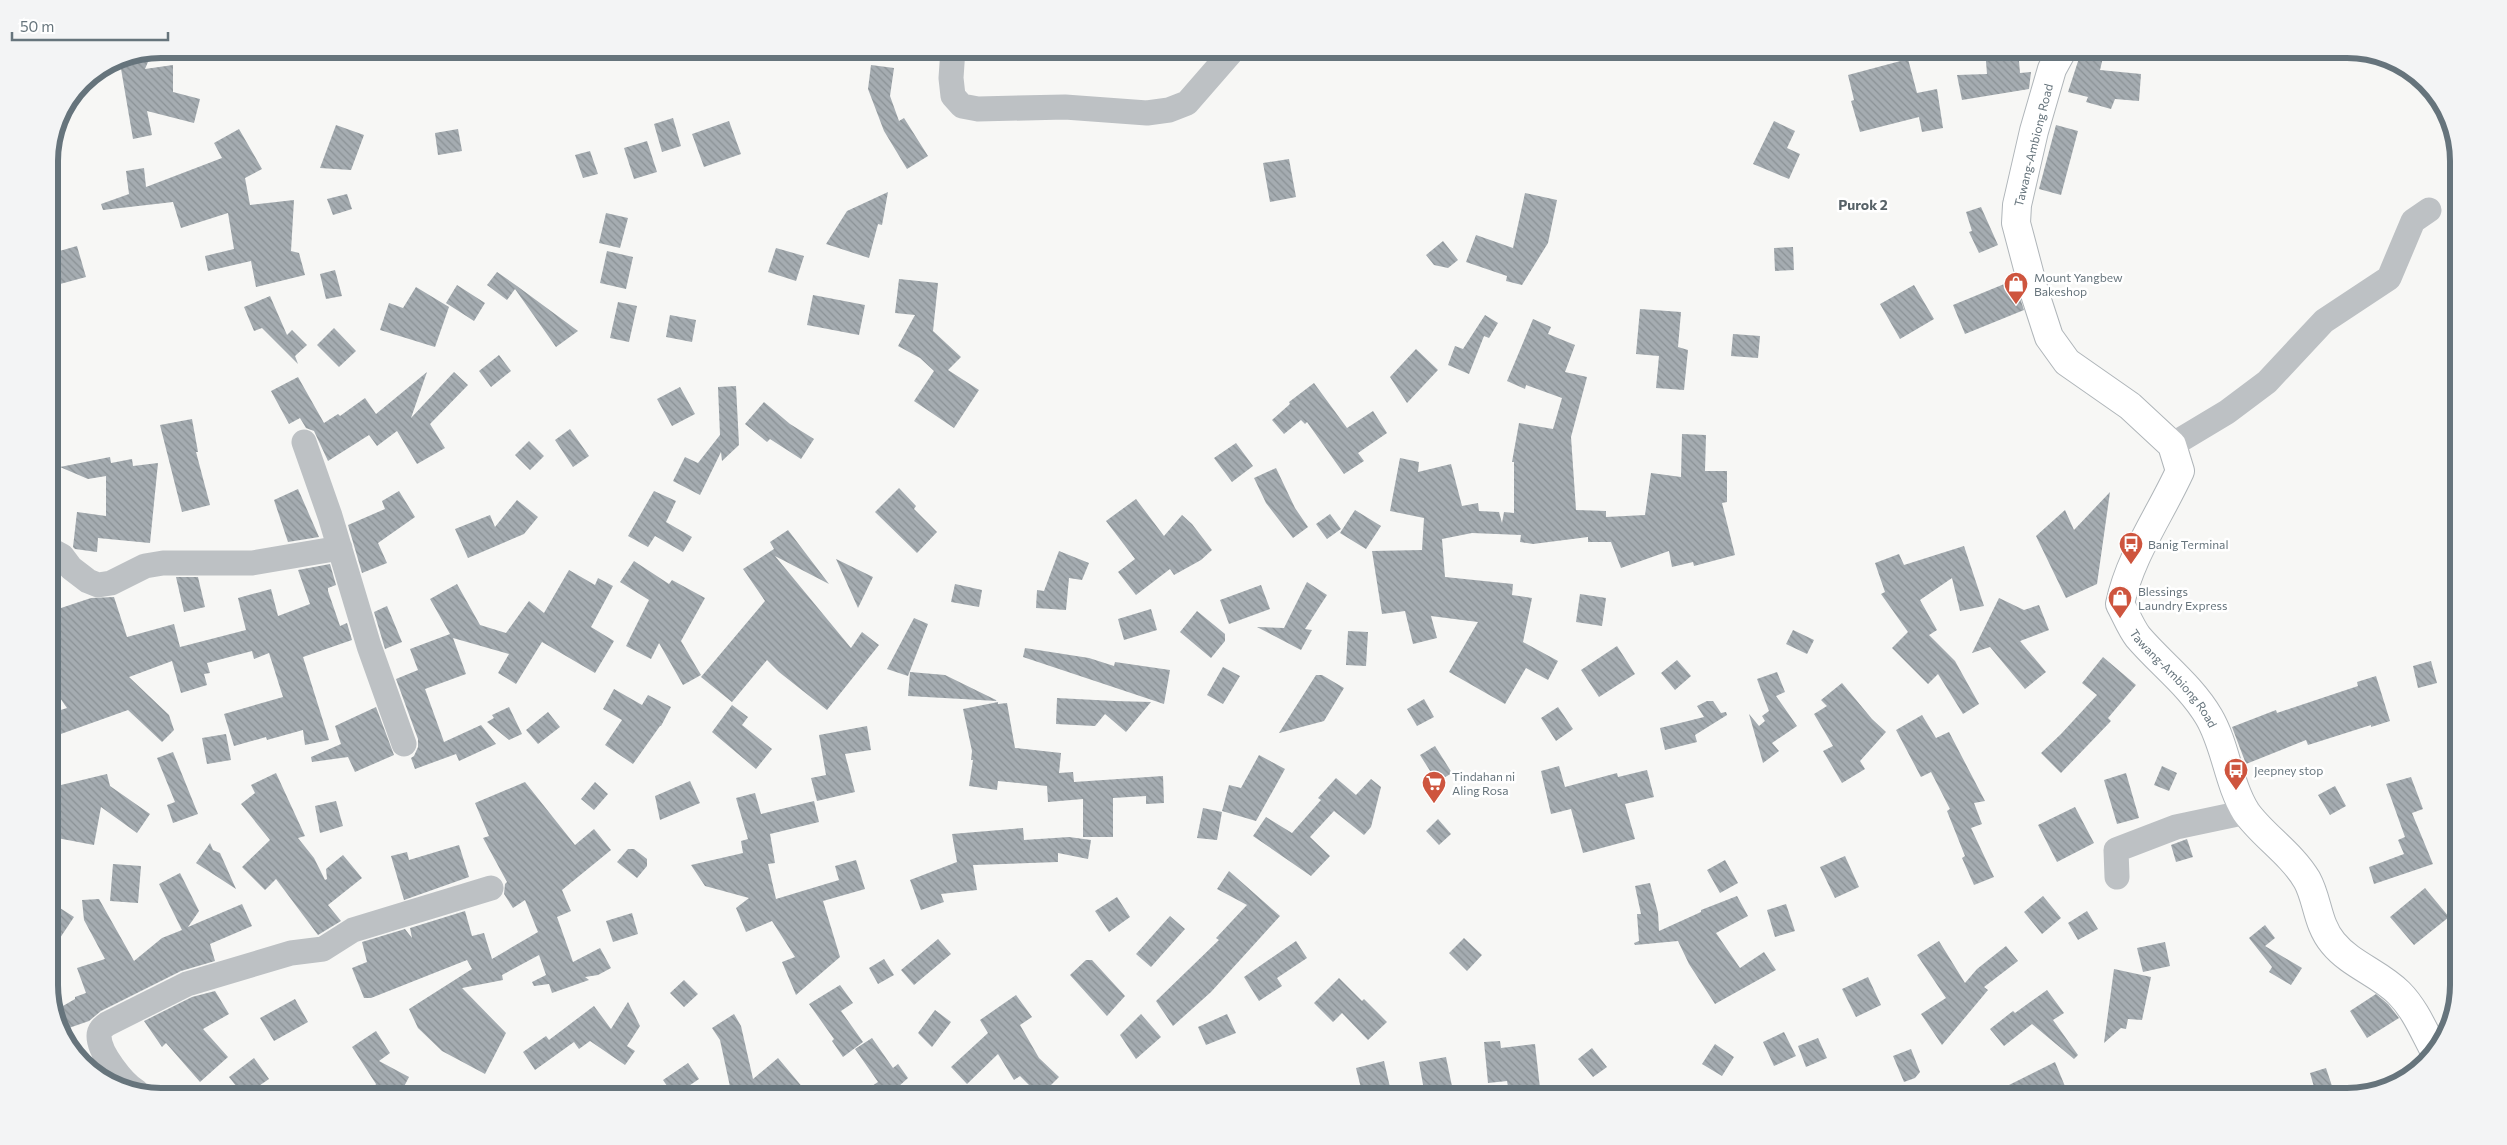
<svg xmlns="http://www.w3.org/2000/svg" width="2507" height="1145" font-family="Commissioner,sans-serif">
  <defs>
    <pattern id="building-back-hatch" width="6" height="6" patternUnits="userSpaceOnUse" patternTransform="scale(1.25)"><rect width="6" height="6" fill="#a5acb1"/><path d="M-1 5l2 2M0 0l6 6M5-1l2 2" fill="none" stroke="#8a9195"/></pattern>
  </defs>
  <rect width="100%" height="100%" fill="#f7f7f5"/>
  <path fill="url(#building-back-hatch)" d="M1985,49H2018L2020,73L2031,72L2029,89L1962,100L1957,75L1987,74Z
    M2082,49H2105L2100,70L2141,74L2139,101L2115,99L2111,109L2086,102L2088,97L2068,92Z
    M153,50L145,69L173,65V92L200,99L194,123L147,111L152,135L133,139L119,57Z
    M1908,59L1917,93L1937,89L1943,128L1922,132L1919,117L1860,132L1851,101L1854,100L1848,75Z
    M871,65L894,68L890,96L899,121L904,118L928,156L907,169L884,131L868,89Z
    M673,118L681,146L662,152L654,124Z
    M729,121L741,154L704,167L692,134Z
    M1774,121L1795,131L1787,148L1800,154L1789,179L1753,164Z
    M336,125L364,135L351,170L320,168Z
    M2056,125L2078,131L2061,195L2039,189Z
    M239,129L262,169L245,178L250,205L294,200L291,251L299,253L305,275L256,287L251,261L208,271L205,256L234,249L228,213L181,228L173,202L103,210L101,204L129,194L126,171L144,168L146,187L222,158L214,143Z
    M458,129L462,151L438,155L435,133Z
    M647,141L657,172L634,179L624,148Z
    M590,151L598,174L583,178L575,155Z
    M1289,159L1296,197L1270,202L1263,163Z
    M888,192L882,225L878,224L869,258L826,244L847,211Z
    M1525,193L1557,200L1548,243L1522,285L1506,281L1507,276L1466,262L1476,235L1513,248Z
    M347,194L352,209L333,215L327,199Z
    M1981,207L1998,245L1979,253L1969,232L1972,231L1966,212Z
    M606,213L628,218L620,248L599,243Z
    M1443,241L1458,260L1448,268L1434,265L1426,255Z
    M77,246L86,277L49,287V258L58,257L56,252Z
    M1793,247L1794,270L1775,271L1774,248Z
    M776,248L804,256L796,281L768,272Z
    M607,251L633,257L626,289L600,283Z
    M335,270L342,296L326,299L320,274Z
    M497,272L517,286L578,331L556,347L515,289L507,300L487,285Z
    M899,279L938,283L933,331L961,357L948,370L979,390L954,428L914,401L934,371L920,358L898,346L915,315L895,313Z
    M2014,280L2024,310L1965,334L1953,305Z
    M457,285L485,303L474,321L446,303Z
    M1914,285L1934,319L1900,339L1880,304Z
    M416,287L449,307L435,347L380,330L389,303L403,308Z
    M813,295L865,305L859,335L807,325Z
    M270,296L287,335L292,330L307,345L295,356L298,364L262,328L254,331L244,307Z
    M618,302L637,306L629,342L610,338Z
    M1640,309L1681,312L1678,347L1688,350L1684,390L1656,388L1659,356L1636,354Z
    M670,315L696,320L692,342L666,337Z
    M1485,315L1498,323L1489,338L1484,336L1469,374L1448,365L1455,346L1463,349Z
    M1533,319L1551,327L1548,334L1575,345L1565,372L1587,377L1571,437L1576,510L1606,511V517L1645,515L1651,473L1681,477L1682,434L1706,435L1705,471H1727V502L1722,503L1735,555L1694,566L1693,562L1672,567L1669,551L1621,568L1611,542H1588V537L1533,544L1520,542L1521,535L1472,533L1442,539L1445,577L1513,584L1512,595L1532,598L1523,642L1558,661L1548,680L1526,668L1505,704L1449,672L1478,622L1431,616L1437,638L1413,644L1405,611L1382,614L1372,551L1422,550L1424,518L1390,511L1400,458L1419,462L1418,472L1451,464L1462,506L1478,503L1479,511L1499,512L1502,523L1504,512L1514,513V462H1512L1519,423L1553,429L1562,398L1526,385L1525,389L1507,381Z
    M334,328L356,351L339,367L317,345Z
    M1733,334L1760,336L1758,358L1731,356Z
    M1416,349L1438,370L1407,403L1390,377Z
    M499,355L511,371L491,387L479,371Z
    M427,372L411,418L454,372L468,385L430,424L445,448L417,464L397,431L377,446L369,435L328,461L314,431L306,428L300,418L289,424L271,391L298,377L324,423L338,414L340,416L365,398L376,414Z
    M1314,383L1347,428L1373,411L1387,433L1358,453L1364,461L1344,474L1307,422L1305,424L1301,420L1284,434L1272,420L1290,404L1289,402Z
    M736,386L739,445L722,461L721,452L700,495L673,481L685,457L698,463L720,435L718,387Z
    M680,387L695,414L672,426L657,399Z
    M764,402L790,424L814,439L801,459L770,439L767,442L745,424Z
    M192,419L198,452H196L210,505L182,512L160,425Z
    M570,429L589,456L573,467L555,440Z
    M529,441L544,456L530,470L515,455Z
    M1236,443L1253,466L1232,482L1214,458Z
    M110,457L111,463L132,459L133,466L158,463L150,543L98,538L97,552L75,549L73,547L77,512L106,516V476L88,479L60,467Z
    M1276,468L1295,508L1308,527L1293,538L1266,503L1254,478Z
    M899,488L916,506L914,509L937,532L917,553L875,512Z
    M298,489L319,537L288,542L274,500Z
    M399,491L415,517L378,543L387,563L362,573L348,525L385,509L382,501Z
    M654,491L676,501L666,522L692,537L683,552L655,536L648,547L628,536Z
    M2110,492L2097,584L2066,598L2036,536L2065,510L2074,530Z
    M1136,499L1164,536L1182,515L1192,524L1212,550L1201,560L1174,575L1170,569L1136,595L1118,572L1135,559L1106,521Z
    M517,500L538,517L524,534L468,558L455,529L490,515L495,527Z
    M1355,510L1381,526L1366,549L1340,533Z
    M1330,514L1341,529L1327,539L1316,524Z
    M788,530L829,584L775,556L851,648L862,632L879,645L827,710L779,672L767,660L732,702L701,677L765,601L743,569L774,549L770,542Z
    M1964,546L1984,606L1960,611L1952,578L1920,600L1937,630L1929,635L1955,661L1979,704L1963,714L1938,674L1928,684L1892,648L1908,632L1881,594L1885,592L1875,563L1899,554L1904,565Z
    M1059,551L1089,563L1082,580L1069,578L1066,610L1036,608L1037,590L1044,591Z
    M836,559L873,577L858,608Z
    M634,561L669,584L672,580L705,598L681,641L701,675L683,685L659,643L651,659L626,646L649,600L620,582Z
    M330,564L336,585L328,588V591L340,626L347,623L352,640L303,657L329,740L305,745L303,730L267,740L266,737L234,746L224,714L283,697L269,653L254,659L252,651L207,663L210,673L204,674L207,685L181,693L172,661L129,677L169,715L174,730L162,742L128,710L58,735L51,713L67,708L49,682V612L91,598L114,597L127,637L174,624L180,647L246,630L238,598L271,589L278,616L310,604L298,570Z
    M569,570L595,585L598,578L613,586L591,627L614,641L595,673L542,642L516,684L498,673L509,654L453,638L466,674L425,689L444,742L481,725L496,744L459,761L456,754L415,769L411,758L414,756L418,747V739L396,679L418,670L410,649L450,634L430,599L457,584L480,625L506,633L529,601L544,613Z
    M176,577H198L205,607L184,612Z
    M1307,582L1327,595L1305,629L1312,630L1301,650L1257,627L1284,628Z
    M955,584L982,590L979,607L951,602Z
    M1261,585L1270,609L1229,624L1220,600Z
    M1580,594L1606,598L1602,626L1576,622Z
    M1999,598L2024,610L2039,605L2049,630L2020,641L2046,672L2025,689L1990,647L1972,653Z
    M387,606L402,642L385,649L374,612Z
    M1151,609L1157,630L1124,640L1118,619Z
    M1197,611L1225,634V641L1211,658L1180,632Z
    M914,618L928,624L908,676L887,669Z
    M1793,630L1814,640L1807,654L1786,644Z
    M1348,631L1368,632L1366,666L1346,665Z
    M1617,646L1635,674L1599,697L1581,670Z
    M1025,648L1089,658L1114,666L1115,662L1170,670L1164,704L1023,657Z
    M2103,657L2136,685L2108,718L2111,721L2061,773L2041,753L2061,734L2097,695L2082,683Z
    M1677,660L1691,676L1675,690L1661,673Z
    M2431,661L2437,683L2418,688L2413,666Z
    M1223,667L1240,676L1223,704L1207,695Z
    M910,672L945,675L998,701L908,696Z
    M1777,672L1785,692L1776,696L1797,726L1772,743L1779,751L1763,763L1749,714L1759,726L1765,721L1762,716L1769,711L1757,679Z
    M1316,675H1322L1344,688L1324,721L1279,733Z
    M2376,676L2390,721L2371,727V725L2308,745L2306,740L2246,764L2232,727L2276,710L2277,713L2358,686L2357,682Z
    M1842,683L1872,719L1886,732L1860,761L1865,769L1842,783L1823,751L1833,746L1814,714L1827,706L1821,700Z
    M614,689L642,705L648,695L671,707L661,726H660L633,764L605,745L622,720L603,709Z
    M1057,698L1115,701L1151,702L1126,732L1105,714L1095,726L1056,724Z
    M1424,699L1434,717L1417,726L1407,709Z
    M1707,701H1713L1721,713L1726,712L1727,715L1695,735L1697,742L1665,750L1660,728L1704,717L1697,706Z
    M998,702V704L1007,703L1015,748L1061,753L1059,773L1073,772L1074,782L1163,776L1164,803L1146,804V796L1113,798V837H1083V799L1048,802L1047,786L998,781L997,790L969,786L973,760H971L972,751L963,709Z
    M732,705L748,717L742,725L772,749L756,769L712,732Z
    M376,707L394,755L355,772L348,757L312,762L311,757L341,744L335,726Z
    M509,707L522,734L509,740L487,722L494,718L492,715Z
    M1558,707L1573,729L1556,741L1541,718Z
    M548,712L560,727L538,744L526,730Z
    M1922,715L1936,738L1949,732L1985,801L1974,803L1982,824L1971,828L1994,877L1974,885L1962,858L1965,856L1947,811L1950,809L1931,772L1921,777L1896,730Z
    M867,726L871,750L845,754L855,792L817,801L811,778L826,775L819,735Z
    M226,734L231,760L207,764L202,738Z
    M1435,746L1452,773L1437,782L1420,755Z
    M173,752L198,814L173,823L167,805L175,802L157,758Z
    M1259,755L1285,769L1256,821L1222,811L1229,785L1241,788Z
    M1559,766L1565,787L1617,773L1618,777L1647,770L1654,797L1625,804L1635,839L1583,853L1571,809L1551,814L1541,771Z
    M2162,766L2177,773L2169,791L2154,785Z
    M276,773L305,836L298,838L314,858L325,880L327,879L326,869L343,855L362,878L328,905L341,921L318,935L276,879L265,890L242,867L270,840L241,804L255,793L251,785Z
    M2126,773L2139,818L2117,824L2104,780Z
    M107,774L110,786L150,814L137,833L101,807L94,845L57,838L61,819L54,818L61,785Z
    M2411,777L2423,809L2412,813L2433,864L2374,884L2369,867L2404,854L2398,840L2405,837L2386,784Z
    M1336,778L1356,795L1371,779L1381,787L1371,827L1364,835L1334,811L1310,837L1330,856L1311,876L1253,836L1266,817L1292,833L1321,800L1318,798Z
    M690,781L700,803L660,820L655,796Z
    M525,782L575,845L594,829L611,850L562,890L571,911L557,917L573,962L600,948L611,968L598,975L585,977L589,980L552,993L549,984L534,986L532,982L546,975L539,955L502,975L503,980L462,988L506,1033L485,1074L442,1051L418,1028L409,1009L472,969L467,960L371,998H364L352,968L367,962L362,942L405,929L412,938L410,928L465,911L472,936L484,933L492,959L538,932L525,900L513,908L504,894L505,884L507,882L483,838L489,836L475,803Z
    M595,782L608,794L594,810L581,799Z
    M2335,786L2346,806L2330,815L2318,795Z
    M755,793L761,814L814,801L819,822L770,834L775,863L768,864L776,899L839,880L835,866L856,860L865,889L823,901L840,957L796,995L782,962L795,957L772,921L746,932L736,908L749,898L705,886L691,865L743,853L741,841L748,839L736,798Z
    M336,801L343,826L320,833L315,806Z
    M2075,807L2094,843L2057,862L2038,825Z
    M1203,808L1222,812L1217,840L1197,838Z
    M1438,819L1451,834L1439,845L1426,831Z
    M1023,828L1024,840L1069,837L1091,840L1088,859L1058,853V862L973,865L977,890L941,894L944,902L921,910L910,880L957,862L952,834Z
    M2187,839L2193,857L2176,862L2171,845Z
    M210,843L213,850L220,853L236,889L196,863Z
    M459,845L469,877L404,900L391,856L407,852L409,860Z
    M628,849H634L647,859V866L637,878L617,862Z
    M1845,856L1859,887L1835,898L1820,867Z
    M1725,860L1738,883L1720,893L1707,870Z
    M113,864L141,866L138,903L110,901Z
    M1229,871L1280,916L1211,992L1173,1026L1156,1001L1219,940L1216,938L1247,905L1217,889Z
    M180,873L199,911L188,927L242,904L252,926L210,944L215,961L181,971L101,1011L89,1021L66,1029L56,1010L75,999V997L86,993L77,968L105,959L84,920L82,900L99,899L134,961L162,938L182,930L159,884Z
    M1650,883L1658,913L1659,931L1701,912V910L1737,896L1748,916L1716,933L1740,968L1764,952L1776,970L1715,1004L1689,964L1678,941L1635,945L1634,943L1639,941L1637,914H1641L1635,886Z
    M2425,888L2449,917L2414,945L2390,917Z
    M2043,896L2061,918L2042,934L2024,912Z
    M1117,897L1130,917L1109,932L1095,911Z
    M49,901L74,917L60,938L49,931Z
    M1786,904L1795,931L1775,937L1767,910Z
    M2087,911L2098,929L2078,940L2068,923Z
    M632,913L638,934L613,942L606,921Z
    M1170,916L1185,929L1151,967L1136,954Z
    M2265,925L2275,938L2265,946L2302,968L2291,985L2269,972L2272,967L2249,938Z
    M1464,938L1482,955L1467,971L1449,953Z
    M938,939L951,954L914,985L901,970Z
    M1296,941L1307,958L1277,978L1282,986L1259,1001L1244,977Z
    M1939,941L1965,983L1977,969L2006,946L2018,961L1984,987L1988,990L1942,1045L1921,1014L1946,998L1917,955Z
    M2165,942L2170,966L2143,972L2137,948Z
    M884,959L894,975L878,984L869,968Z
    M1086,960H1092L1125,996L1107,1016L1070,975Z
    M2114,969L2151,977L2142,1020L2128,1019L2126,1029L2121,1028L2104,1043Z
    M1868,977L1881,1005L1856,1017L1842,989Z
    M1339,978L1362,1001L1364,999L1387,1022L1368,1040L1342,1013L1333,1022L1314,1003Z
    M684,980L698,994L684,1007L670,993Z
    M840,985L853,1003L841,1011L863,1042L843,1057L832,1041L834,1039L809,1004Z
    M2047,990L2064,1013L2053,1020L2078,1055L2074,1059L2032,1024L2004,1046L1990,1029L2013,1011L2015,1013Z
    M215,991L229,1014L203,1029L228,1057L200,1082L166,1043L162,1047L144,1021L192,997Z
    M2376,994L2388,1004L2399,1018L2367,1038L2350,1011Z
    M1016,995L1032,1017L1020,1025L1039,1058L1059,1077L1040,1096L1020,1076L1014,1080L998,1054L967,1084L951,1067L988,1033L980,1020Z
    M295,999L308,1022L274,1041L260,1018Z
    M628,1002L640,1026L627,1046L635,1051L625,1065L590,1041L579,1049L574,1042L535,1070L523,1052L546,1036L549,1040L594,1006L611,1029Z
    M935,1010L951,1022L932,1047L918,1033Z
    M734,1014L741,1026L753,1079L778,1058L804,1089L796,1096H732L720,1040L712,1028Z
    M1141,1014L1161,1037L1136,1059L1120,1035Z
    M1227,1014L1236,1033L1206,1045L1198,1027Z
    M376,1031L390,1053L379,1061L409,1077L399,1096H370L376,1084L352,1047Z
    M1784,1032L1796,1056L1774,1066L1763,1042Z
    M872,1038L893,1068L898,1064L908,1078L898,1087L904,1096H878L872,1086L878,1082L855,1049Z
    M1818,1038L1827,1058L1806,1067L1798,1046Z
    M1500,1041L1501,1048L1535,1044L1540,1088L1509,1092L1507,1081L1488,1083L1484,1042Z
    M1715,1044L1734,1057L1722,1076L1702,1064Z
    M1592,1048L1607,1067L1593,1077L1578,1059Z
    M1911,1049L1920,1072L1915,1078L1904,1082L1893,1056Z
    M1446,1057L1454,1096H1425L1419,1062Z
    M254,1058L269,1079L244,1096L229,1077Z
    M1384,1061L1392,1096H1363L1356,1068Z
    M2055,1062L2069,1096H1987Z
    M688,1063L699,1079L674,1096L663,1080Z
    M2326,1068L2333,1089L2316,1094L2310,1073Z"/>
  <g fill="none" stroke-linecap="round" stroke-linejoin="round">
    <defs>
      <g id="secondary">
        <path id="s1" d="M2063,49L2052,69L2034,131L2017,205L2016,223L2034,291L2049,337L2067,362L2130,406L2172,445L2180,471C2160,515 2130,556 2120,604C2126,615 2131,628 2138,637C2161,664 2191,686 2209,717C2226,746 2228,783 2246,812C2262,835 2291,853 2307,880C2318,900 2317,924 2333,943C2351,965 2379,973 2399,993C2414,1008 2423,1029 2433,1048"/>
      </g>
    </defs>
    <use href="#secondary" stroke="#afb5b9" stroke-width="30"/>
    <path stroke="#bdc1c4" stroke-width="25" d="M953,49L951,78L953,96L962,106L978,109L1065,107L1147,113L1169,110L1187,103L1234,49
      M304,442L330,516L369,646L404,744
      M2172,445L2227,412L2267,382L2324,321L2389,278L2413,221L2429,210
      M49,549L62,556L71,568L88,581L98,585L111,583L145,566L163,563H252L340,548
      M2117,877L2116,850L2176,827L2247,812
      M136,1091C123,1083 99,1053 99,1036C99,1030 103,1027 107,1024L187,984L291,953L323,949L353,930L491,888"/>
    <use href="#secondary" stroke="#fff" stroke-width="28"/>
  </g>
  <defs>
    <symbol id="shop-pin" viewBox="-11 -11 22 30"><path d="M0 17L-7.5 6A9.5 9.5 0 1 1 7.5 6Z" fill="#ce553e" stroke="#fff"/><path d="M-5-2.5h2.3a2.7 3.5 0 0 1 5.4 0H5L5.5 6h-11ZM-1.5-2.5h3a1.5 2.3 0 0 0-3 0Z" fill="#fff"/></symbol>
    <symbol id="bus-pin" viewBox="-11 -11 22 30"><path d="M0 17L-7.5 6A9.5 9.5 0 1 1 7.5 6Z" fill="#ce553e" stroke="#fff"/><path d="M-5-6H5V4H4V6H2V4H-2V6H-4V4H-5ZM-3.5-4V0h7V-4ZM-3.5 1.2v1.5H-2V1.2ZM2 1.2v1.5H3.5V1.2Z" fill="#fff"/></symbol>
    <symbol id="supermarket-pin" viewBox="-11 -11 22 30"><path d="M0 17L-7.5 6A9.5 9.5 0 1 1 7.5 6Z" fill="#ce553e" stroke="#fff"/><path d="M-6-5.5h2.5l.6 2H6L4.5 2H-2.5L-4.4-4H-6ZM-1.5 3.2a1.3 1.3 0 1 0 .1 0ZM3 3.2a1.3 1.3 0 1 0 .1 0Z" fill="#fff"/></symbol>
  </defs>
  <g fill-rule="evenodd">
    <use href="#shop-pin" x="2002" y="270" width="28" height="38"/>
    <use href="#bus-pin" x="2117" y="530" width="28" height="38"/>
    <use href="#shop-pin" x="2106" y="584" width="28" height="38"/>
    <use href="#bus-pin" x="2222" y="756" width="28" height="38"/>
    <use href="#supermarket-pin" x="1420" y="769" width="28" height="38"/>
  </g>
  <g text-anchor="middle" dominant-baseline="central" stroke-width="5" stroke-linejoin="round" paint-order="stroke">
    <g font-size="12" fill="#66747c" stroke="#fff">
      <text transform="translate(2033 145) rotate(-76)">Tawang-Ambiong Road</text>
      <text stroke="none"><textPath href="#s1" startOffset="731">Tawang-Ambiong Road</textPath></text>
    </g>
    <g font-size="12" fill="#66747c" stroke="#fff" text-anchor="start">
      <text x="2034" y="277">Mount Yangbew<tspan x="2034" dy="14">Bakeshop</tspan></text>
      <text x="2148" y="544">Banig Terminal</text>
      <text x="2138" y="591">Blessings<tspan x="2138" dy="14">Laundry Express</tspan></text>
      <text x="2254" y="770">Jeepney stop</text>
      <text x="1452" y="776">Tindahan ni<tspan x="1452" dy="14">Aling Rosa</tspan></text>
    </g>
    <g font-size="14" font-weight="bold" fill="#576268" stroke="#fff">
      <text x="1863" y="204">Purok 2</text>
    </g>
  </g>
  <path d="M0 0H2507V1145H0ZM161 58H2347A103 103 0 0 1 2450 161V985A103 103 0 0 1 2347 1088H161A103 103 0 0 1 58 985V161A103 103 0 0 1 161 58Z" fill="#f3f4f5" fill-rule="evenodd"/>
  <path fill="none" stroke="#66747c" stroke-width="6" d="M161 58H2347A103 103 0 0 1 2450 161V985A103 103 0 0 1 2347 1088H161A103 103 0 0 1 58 985V161A103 103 0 0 1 161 58Z"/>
  <path d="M12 32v8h156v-8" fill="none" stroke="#66747c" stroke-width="2.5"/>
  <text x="20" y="32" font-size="15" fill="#66747c" stroke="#ffffff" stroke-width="4" paint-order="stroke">50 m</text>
</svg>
